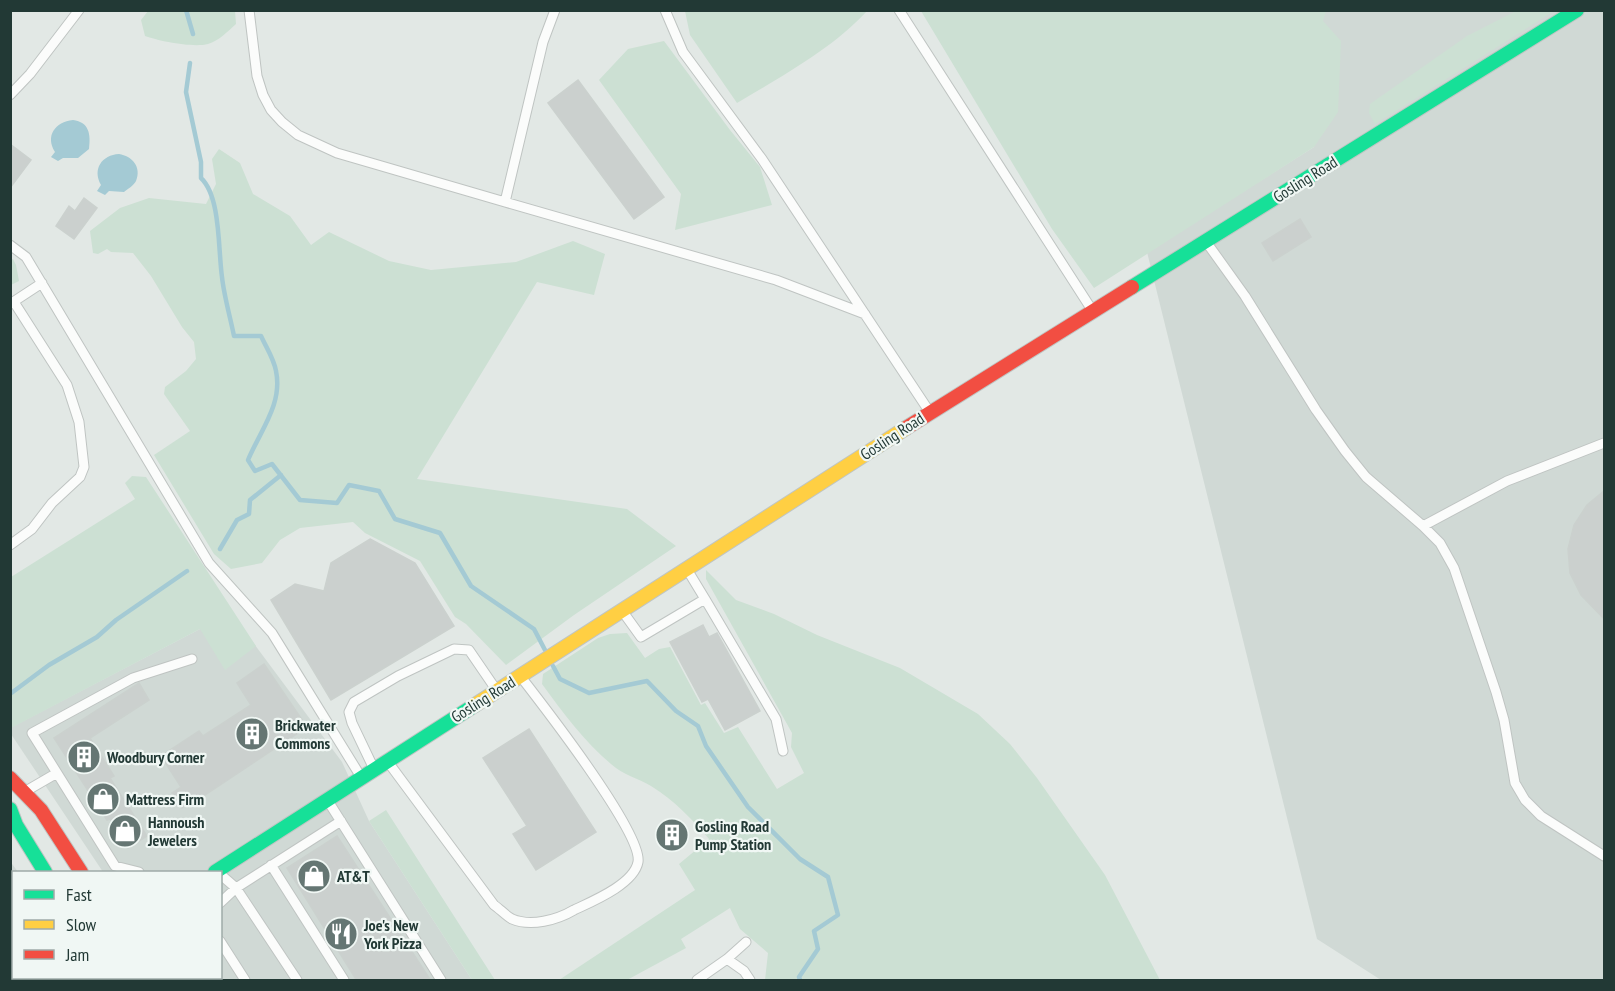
<svg xmlns="http://www.w3.org/2000/svg" width="1615" height="991" font-family="'PT Sans Narrow',sans-serif">
  <rect width="100%" height="100%" fill="#e2e8e5"/>
  <path fill="#d0d9d5" d="M1293,11H1604V980H1381L1317,939L1147,252L1314,147Z
    M200,629L252,641L342,762L369,821L472,980H123L129,978H220V872H103L11,734L10,728Z
    M10,861L18,872H14V978H32L27,980H11Z"/>
  <path fill="#cce0d3" d="M235,11L236,24C228,31 219,41 208,44C193,48 159,41 145,36L141,20L148,11Z
    M685,11V10L867,11C832,49 782,76 737,103L690,35Z
    M921,11H1326L1323,21L1341,41L1338,112L1314,147L1094,288L1052,229Z
    M1516,11H1554L1375,124L1369,113L1370,104L1467,36Z
    M664,41L730,130L760,167L772,205L675,230L681,194L599,80L628,49Z
    M219,149L240,163L253,194L290,216L311,245L329,232L389,261L431,270L516,262L573,241L605,254L594,295L537,282L417,479L627,509L676,546L574,615L506,665L466,624L455,617L420,561L365,533L353,522L300,528L280,540L262,563L231,569L214,554L154,455L190,431L164,394L165,387L186,371L196,359L194,342L182,327L151,276L133,253L111,252L107,249L98,254L93,253L90,231L120,208L149,198L206,204L216,184L212,159Z
    M13,259L16,265L19,281L11,285V260Z
    M132,476L146,477L256,646L225,670L200,629L11,728V577L135,499L125,483Z
    M706,570L736,600L774,614L817,635L900,668L978,714L1010,744L1037,778L1105,875L1160,980H765L768,953L740,929L730,908L681,939L686,948L627,980H559L695,890L679,864L709,839C692,819 675,801 651,786C638,778 623,775 611,764C584,741 563,713 542,684L543,674L598,638L610,634L627,633L645,658L659,649L670,647L701,705L705,703L724,733L738,727L777,789L804,773L791,747L792,733L706,579Z
    M386,810L495,980H472L369,821Z"/>
  <path fill="#a4cad4" d="M73,120C89,122 91,134 89,149L78,158H63L58,161L51,157L55,152C45,136 55,122 73,120Z
    M119,154C132,156 142,167 136,181C134,185 128,189 124,192L109,191L105,195L97,191L101,185C92,169 102,155 119,154Z"/>
  <g fill="none" stroke-linecap="round" stroke-linejoin="round">
    <path stroke="#a4cad4" stroke-width="4.5" d="M186,10L193,34
      M190,63L186,92L201,162V178C221,197 218,250 222,277C224,296 230,316 234,336H261C266,347 274,359 276,371C283,404 260,431 248,460L255,471L272,464L300,500L337,503L349,485L379,491L395,519L440,533L471,586L534,629L545,650
      M220,549L237,520L249,514L250,500L281,475
      M553,666L560,679L589,693L647,681L676,711L698,726L706,746L748,807L800,859L828,877L838,915L814,931L818,949L799,977L800,980
      M10,694L49,665L97,637L116,620L187,571"/>
  </g>
  <path fill="#cbd0ce" stroke="#cbd1ce" stroke-width="1.5" d="M578,80L664,197L634,219L548,103Z
    M10,144L31,160L10,188Z
    M84,198L97,208L74,239L56,226L69,206L75,211Z
    M1300,219L1311,237L1273,261L1262,243Z
    M1605,490V620L1581,595L1570,573L1568,549L1574,525L1587,505Z
    M370,539L415,563L454,626L331,700L271,600L295,584L324,591L331,563Z
    M703,625L709,637L717,633L760,711L725,730L708,699L702,702L670,642Z
    M264,664L307,727L193,803L191,801L182,808L172,793L181,787L161,756L199,731L203,736L251,705L237,683Z
    M139,683L149,700L90,738L114,776L110,778L147,836L128,848L110,819L107,820L54,738Z
    M529,729L596,832L536,870L513,834L527,826L483,758Z
    M669,823L684,840L675,847L661,830Z
    M337,836L431,981H357L287,868Z"/>
  <g fill="none" stroke-linecap="round" stroke-linejoin="round">
    <defs>
      <path id="lane" d="M249,10L257,76L263,95L271,110L282,122L298,135L337,153L505,202
        M555,10L543,42L505,202L776,280L865,314
        M665,10L683,52L762,159L929,411
        M899,10L1092,310
        M10,95L30,74L79,10
        M1207,243L1245,296L1316,410L1345,451L1366,477L1423,526L1440,543L1454,568L1496,692L1504,720L1515,783L1525,800L1541,816L1604,856
        M10,245L26,257L209,563L272,633L361,777
        M10,304L42,283
        M1423,526L1507,481L1604,443
        M10,545L32,529L52,503L80,477L84,467L79,422L67,385L14,302
        M705,599L776,719L783,751
        M623,612L641,637L705,599L688,571
        M388,762L494,905C500,909 506,916 512,919C531,927 557,920 574,910C593,901 634,884 638,862C643,834 542,704 521,677
        M374,769L352,723L349,712L354,702L398,676L454,649L469,650L495,688
        M26,791L57,773
        M328,801L441,980
        M271,865L344,980
        M139,872L115,866L32,733L133,678L192,659
        M220,874L236,888L297,980
        M220,903L236,888L341,821
        M10,907L14,912
        M220,941L245,980
        M10,959L14,957
        M727,959L744,971L750,980
        M697,980L727,959L746,942"/>
      <path id="fast" d="M1132,287L1577,10
        M10,809L16,825L45,872
        M215,872L475,705
        M80,980L84,978"/>
      <path id="slow" d="M475,705L906,428"/>
      <path id="jam" d="M906,428L1132,287
        M10,778L41,810L81,872
        M105,978L106,980
        M145,978L147,980
        M44,980L49,978"/>
    </defs>
    <use href="#lane" stroke="#bfc4c2" stroke-width="11"/>
    <use href="#fast" stroke="#bfc5c3" stroke-width="16"/>
    <use href="#slow" stroke="#bfc5c3" stroke-width="16"/>
    <use href="#jam" stroke="#bfc5c3" stroke-width="16"/>
    <use href="#lane" stroke="#fbfcfb" stroke-width="9"/>
    <use href="#fast" stroke="#16e098" stroke-width="14"/>
    <use href="#slow" stroke="#ffcf43" stroke-width="14"/>
    <use href="#jam" stroke="#f24e42" stroke-width="14"/>
  </g>
  <defs>
    <symbol id="building-disc" viewBox="-11 -11 22 22"><circle r="9.5" fill="#657673" stroke="#f0f7f4"/><path d="M-4-6H4V6H1V3H-1V6H-4ZM-2.5-4.3h1.7v1.8h-1.7ZM.8-4.3h1.7v1.8H.8ZM-2.5-1h1.7V.8h-1.7ZM.8-1h1.7V.8H.8Z" fill="#fff"/></symbol>
    <symbol id="shop-disc" viewBox="-11 -11 22 22"><circle r="9.5" fill="#657673" stroke="#f0f7f4"/><path d="M-5-2.5h2.3a2.7 3.5 0 0 1 5.4 0H5L5.5 6h-11ZM-1.5-2.5h3a1.5 2.3 0 0 0-3 0Z" fill="#fff"/></symbol>
    <symbol id="restaurant-disc" viewBox="-11 -11 22 22"><circle r="9.5" fill="#657673" stroke="#f0f7f4"/><path d="M-5-6h1v4h1v-4h1v4h1v-4h1v5L-1.5 .5V6h-2V.5L-5-1ZM5-6V6H3V1.5H1.5Q1.5-4 5-6Z" fill="#fff"/></symbol>
  </defs>
  <g fill-rule="evenodd">
    <use href="#building-disc" x="233" y="715" width="38" height="38"/>
    <use href="#building-disc" x="65" y="738" width="38" height="38"/>
    <use href="#shop-disc" x="84" y="780" width="38" height="38"/>
    <use href="#shop-disc" x="106" y="812" width="38" height="38"/>
    <use href="#building-disc" x="653" y="816" width="38" height="38"/>
    <use href="#shop-disc" x="295" y="857" width="38" height="38"/>
    <use href="#restaurant-disc" x="322" y="915" width="38" height="38"/>
  </g>
  <g text-anchor="middle" dominant-baseline="central" stroke-width="4.5" stroke-linejoin="round" paint-order="stroke">
    <g font-size="16" fill="#223935" stroke="#f0f7f4">
      <text transform="translate(1305 179) rotate(-32)">Gosling Road</text>
      <text transform="translate(892 436) rotate(-33)">Gosling Road</text>
      <text transform="translate(483 699) rotate(-32)">Gosling Road</text>
    </g>
    <g font-size="16" font-weight="bold" fill="#223935" stroke="#f0f7f4" text-anchor="start">
      <text x="275" y="725">Brickwater<tspan x="275" dy="18">Commons</tspan></text>
      <text x="107" y="757">Woodbury Corner</text>
      <text x="126" y="799">Mattress Firm</text>
      <text x="148" y="822">Hannoush<tspan x="148" dy="18">Jewelers</tspan></text>
      <text x="695" y="826">Gosling Road<tspan x="695" dy="18">Pump Station</tspan></text>
      <text x="337" y="876">AT&amp;T</text>
      <text x="364" y="925">Joe's New<tspan x="364" dy="18">York Pizza</tspan></text>
    </g>
  </g>
  <rect width="1615" height="991" fill="none" stroke="#223935" stroke-width="24"/>
  <rect x="12" y="871" width="210" height="108" fill="#f0f7f4" stroke="#9eaba8" stroke-width="1.5"/>
  <rect x="24" y="890" width="30" height="9" fill="#16e098" stroke="#9eaba8" stroke-width="1.5"/>
  <text x="66" y="901" font-size="18" fill="#223935">Fast</text>
  <rect x="24" y="920" width="30" height="9" fill="#ffcf43" stroke="#9eaba8" stroke-width="1.5"/>
  <text x="66" y="931" font-size="18" fill="#223935">Slow</text>
  <rect x="24" y="950" width="30" height="9" fill="#f24e42" stroke="#9eaba8" stroke-width="1.5"/>
  <text x="66" y="961" font-size="18" fill="#223935">Jam</text>
</svg>
